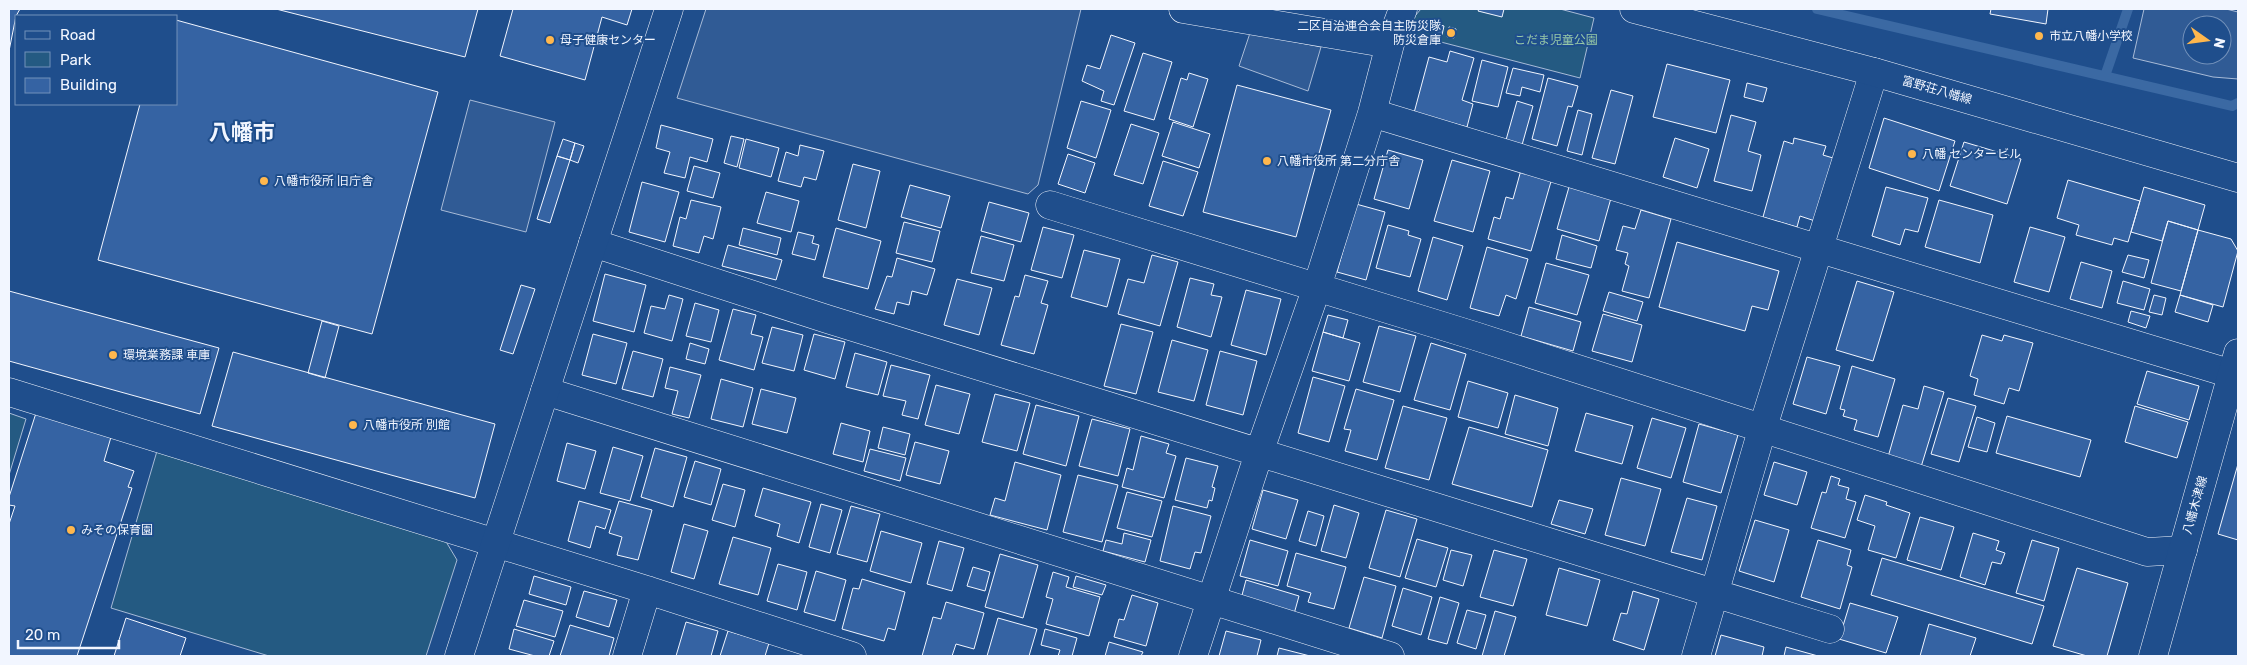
<svg xmlns="http://www.w3.org/2000/svg" width="2247" height="665" font-family="Rubik,'Noto Sans JP',sans-serif">
  <rect width="100%" height="100%" fill="#1f4e8c"/>
  <path fill="#245a82" stroke="#a8bbd7" d="M1421,9H1560L1594,18L1580,78L1410,34L1414,17Z
    M9,413L26,419L9,475Z
    M157,451L445,540L457,560L426,656H269L111,608Z"/>
  <path fill="#305b95" stroke="#a8bbd7" fill-rule="evenodd" d="M706,9H1081L1038,185L1028,194L677,98Z
    M2144,9H2226L2238,12V79L2213,77L2133,58ZM2192,25H2222V55H2192Z
    M1250,33L1321,47L1308,91L1239,66Z
    M470,100L555,122L526,232L441,210Z"/>
  <g fill="none" stroke-linecap="round" stroke-linejoin="round">
    <path stroke="#3b69a3" stroke-width="10" d="M1817,9L2232,106L2238,103
      M2105,76L2128,9"/>
  </g>
  <path fill="#3563a3" stroke="#f2f6ff" d="M9,9H20L16,16L9,51Z
    M276,9H478L465,57Z
    M513,9H632L627,25L602,17L585,80L500,56Z
    M1479,9H1504L1502,17L1478,11Z
    M1991,9H2048L2046,24L1990,14Z
    M176,20L438,92L372,334L98,260L140,104H176Z
    M1437,24L1444,26L1442,35L1435,33Z
    M1449,27L1456,29L1454,38L1447,37Z
    M1111,35L1135,43L1114,105L1101,101L1104,91L1082,81L1087,65L1100,69Z
    M1450,51L1474,58L1462,100L1473,104L1467,127L1414,113L1429,57L1447,62Z
    M1143,53L1172,62L1154,120L1124,111Z
    M1482,60L1508,67L1498,107L1472,101Z
    M1667,64L1730,80L1716,133L1653,117Z
    M1513,68L1544,75L1540,92L1522,87L1520,96L1506,93Z
    M1189,73L1208,79L1193,127L1169,119L1181,78L1187,80Z
    M1548,78L1578,86L1572,107L1568,106L1557,146L1532,139Z
    M1747,83L1767,88L1763,102L1744,97Z
    M1237,85L1331,110L1296,237L1203,212Z
    M1611,90L1633,96L1615,164L1592,158Z
    M1081,101L1111,110L1096,158L1067,148Z
    M1517,101L1533,106L1522,145L1506,140Z
    M1578,110L1592,114L1582,155L1567,151Z
    M1731,115L1756,122L1748,151L1761,155L1752,191L1714,181Z
    M1884,118L1955,141L1939,191L1869,168Z
    M1173,122L1210,134L1199,168L1162,156Z
    M1131,124L1159,133L1143,184L1114,175Z
    M661,125L713,139L707,162L690,157L685,178L664,173L670,152L656,148Z
    M731,136L744,139L737,167L724,163Z
    M1675,138L1709,149L1697,188L1663,177Z
    M1794,138L1826,146L1823,155L1833,158L1815,221L1800,216L1797,227L1763,217L1784,141L1793,144Z
    M563,139L575,143L570,160L557,156Z
    M746,139L779,148L771,177L739,168Z
    M1964,142L2021,159L2007,204L1950,186Z
    M575,143L584,146L578,163L570,160Z
    M800,145L824,151L816,180L804,177L801,187L778,181L786,152L798,156Z
    M1388,150L1423,160L1409,209L1374,199Z
    M1068,154L1095,163L1085,193L1058,184Z
    M557,156L570,160L550,223L537,219Z
    M1452,160L1490,171L1473,232L1434,221Z
    M1163,161L1198,172L1183,216L1149,206Z
    M853,164L880,171L866,228L838,220Z
    M694,166L720,173L713,198L687,191Z
    M1521,170L1552,178L1531,251L1488,239L1494,217L1500,219L1506,197L1513,199Z
    M2068,180L2140,201L2128,242L2114,238L2112,245L2076,235L2079,225L2057,218Z
    M642,182L679,192L665,242L629,232Z
    M910,185L950,196L941,228L901,217Z
    M1569,187L1611,198L1599,241L1557,229Z
    M1886,187L1928,198L1918,232L1905,229L1900,245L1872,236Z
    M2144,187L2205,205L2198,230L2168,221L2162,241L2131,232Z
    M766,192L799,201L791,232L757,223Z
    M691,200L721,207L713,239L704,236L699,253L673,246L680,217L686,219Z
    M1939,200L1993,215L1980,263L1925,247Z
    M989,202L1029,213L1021,242L981,231Z
    M1356,204L1385,212L1366,280L1337,272Z
    M1641,210L1671,219L1649,298L1622,291L1629,266L1625,264L1628,253L1616,250L1623,226L1635,229Z
    M2168,221L2198,230L2181,291L2151,283Z
    M904,222L940,231L932,262L896,253Z
    M1388,225L1409,231L1408,235L1421,239L1410,277L1376,268Z
    M1043,227L1074,235L1062,278L1031,270Z
    M2030,227L2065,237L2049,292L2014,282Z
    M743,228L781,238L777,255L739,245Z
    M836,228L881,241L868,289L823,277Z
    M2198,230L2231,239L2238,251L2223,307L2180,295Z
    M798,232L814,236L812,243L819,245L815,260L792,254Z
    M1562,235L1597,246L1591,268L1556,259Z
    M981,236L1014,245L1004,281L971,273Z
    M1433,237L1463,246L1447,300L1418,291Z
    M1677,242L1779,271L1768,310L1752,306L1745,331L1659,307Z
    M728,245L782,260L776,280L722,266Z
    M1487,247L1528,259L1516,299L1506,295L1499,316L1470,308Z
    M1084,250L1120,259L1107,307L1071,297Z
    M1152,255L1178,262L1160,326L1118,314L1128,279L1144,283Z
    M2128,255L2149,260L2144,278L2122,272Z
    M897,258L935,269L927,295L912,291L909,305L897,302L894,314L875,309L887,276L892,277Z
    M2081,262L2112,271L2102,308L2070,299Z
    M1546,263L1589,275L1577,315L1535,303Z
    M605,274L646,285L634,332L593,321Z
    M1025,275L1048,281L1041,303L1048,305L1034,354L1001,345L1015,296L1019,297Z
    M1190,278L1214,284L1211,295L1222,297L1211,337L1177,327Z
    M957,279L992,288L979,335L944,325Z
    M1857,281L1894,292L1873,361L1836,350Z
    M2123,281L2150,289L2144,310L2117,303Z
    M521,285L535,289L513,354L500,350Z
    M1246,290L1281,299L1266,355L1231,345Z
    M9,291L219,348L200,414L9,361Z
    M1609,292L1643,302L1637,321L1603,311Z
    M669,295L683,299L672,341L644,333L651,306L665,309Z
    M2154,295L2166,298L2162,315L2149,312Z
    M2180,295L2213,305L2208,322L2175,312Z
    M695,303L719,310L711,342L686,336Z
    M1529,307L1581,322L1573,351L1521,336Z
    M733,309L756,315L751,334L763,337L754,370L719,360Z
    M2131,311L2150,316L2146,328L2128,322Z
    M1603,314L1642,325L1632,362L1592,351Z
    M1328,315L1348,320L1343,338L1323,332Z
    M322,321L339,326L325,378L308,373Z
    M1121,324L1153,332L1136,394L1104,386Z
    M1379,326L1416,336L1400,392L1363,382Z
    M772,327L803,335L794,371L762,363Z
    M1323,332L1360,343L1349,381L1312,371Z
    M593,334L627,343L616,384L582,375Z
    M814,334L845,342L835,379L804,370Z
    M1982,335L2002,341L2004,335L2033,343L2019,391L2009,388L2004,404L1974,395L1978,379L1970,376Z
    M1172,340L1208,350L1194,401L1158,392Z
    M690,343L709,349L705,364L686,359Z
    M1431,343L1466,354L1450,410L1414,400Z
    M633,351L663,359L653,397L622,389Z
    M1220,351L1257,361L1243,415L1206,405Z
    M233,352L495,424L475,498L212,426Z
    M855,353L887,362L878,395L846,387Z
    M1807,357L1840,366L1826,414L1793,404Z
    M891,365L930,375L918,419L902,415L906,401L883,396Z
    M1852,366L1895,379L1878,437L1854,430L1857,420L1843,416L1845,410L1840,409Z
    M670,367L701,375L689,418L672,414L678,391L665,388Z
    M2147,371L2199,386L2189,420L2137,404Z
    M1313,377L1345,386L1329,442L1298,433Z
    M721,379L753,388L743,427L711,419Z
    M1468,381L1508,393L1498,428L1458,417Z
    M936,385L970,394L959,434L925,425Z
    M1924,386L1944,392L1921,467L1888,457L1903,405L1918,409Z
    M761,389L796,398L787,433L752,424Z
    M1356,389L1394,400L1377,460L1345,451L1351,430L1344,429Z
    M995,394L1030,403L1017,451L982,442Z
    M1515,395L1558,408L1548,446L1505,434Z
    M1948,398L1976,406L1959,462L1931,454Z
    M1036,405L1079,416L1066,466L1023,454Z
    M1403,406L1447,418L1429,480L1385,468Z
    M2135,406L2188,422L2177,458L2125,442Z
    M36,413L111,437L104,461L134,471L128,487L132,488L77,656H9V524L15,506L9,505V497Z
    M1586,413L1633,426L1622,464L1575,451Z
    M2007,416L2091,440L2080,477L1996,453Z
    M1977,417L1995,423L1987,452L1968,447Z
    M1652,418L1686,428L1671,478L1637,468Z
    M1092,419L1130,429L1118,476L1079,466Z
    M841,423L870,431L863,462L833,454Z
    M1699,424L1738,435L1721,493L1683,482Z
    M883,427L910,434L905,455L878,448Z
    M1469,427L1548,450L1532,507L1452,484Z
    M1141,436L1169,444L1166,453L1176,456L1164,498L1122,487L1127,468L1133,470Z
    M915,442L949,451L940,484L906,475Z
    M567,443L596,451L585,489L557,481Z
    M613,447L643,456L630,501L600,493Z
    M655,448L687,457L673,507L641,497Z
    M870,449L906,458L900,481L864,471Z
    M1186,458L1218,466L1212,487L1215,488L1212,501L1209,500L1207,508L1175,500Z
    M695,461L721,469L711,505L684,497Z
    M1015,462L1061,475L1047,530L990,515L995,498L1005,501Z
    M1774,462L1807,472L1797,505L1764,495Z
    M2238,464V540L2218,534Z
    M1078,475L1118,485L1102,542L1063,532Z
    M1831,476L1840,479L1838,485L1849,488L1846,499L1856,502L1845,538L1811,528L1822,492L1826,493Z
    M1621,478L1661,489L1645,546L1605,535Z
    M723,484L745,490L735,527L712,520Z
    M763,488L811,502L799,543L777,536L780,524L755,516Z
    M1263,490L1298,500L1286,539L1252,529Z
    M1127,492L1162,501L1152,537L1117,528Z
    M1865,495L1887,502L1886,505L1910,513L1896,558L1868,550L1875,526L1857,520Z
    M1687,498L1717,506L1702,560L1671,552Z
    M1559,500L1593,509L1585,534L1551,524Z
    M579,501L611,510L605,529L596,526L590,548L568,541Z
    M619,501L652,510L638,560L617,555L622,537L609,533Z
    M821,504L842,510L830,553L809,547Z
    M1334,505L1359,513L1346,558L1321,551Z
    M851,506L880,514L867,562L837,554Z
    M1173,506L1211,516L1201,553L1195,552L1190,569L1160,561Z
    M1386,510L1417,519L1400,577L1369,568Z
    M1308,511L1324,516L1316,546L1299,541Z
    M1920,517L1954,527L1941,570L1907,560Z
    M1755,520L1789,530L1774,582L1739,571Z
    M684,524L708,531L694,579L671,572Z
    M881,531L922,543L911,583L870,571Z
    M1124,533L1151,540L1145,562L1103,551L1106,540L1122,544Z
    M1973,533L1999,541L1996,550L2005,553L2001,564L1992,562L1985,585L1960,577Z
    M733,537L771,548L758,595L719,584Z
    M1417,539L1448,548L1436,587L1405,578Z
    M1250,540L1288,551L1278,586L1240,576Z
    M1818,540L1851,550L1847,565L1852,567L1840,609L1801,597Z
    M2032,540L2059,548L2044,601L2016,593Z
    M939,541L964,548L952,591L927,584Z
    M1451,550L1472,555L1463,586L1443,580Z
    M1494,550L1527,559L1513,606L1480,597Z
    M1296,553L1346,567L1334,609L1308,602L1311,593L1287,586Z
    M1000,554L1038,565L1023,618L985,607Z
    M1882,558L2044,606L2032,644L1871,595Z
    M778,564L807,572L797,610L767,601Z
    M973,567L990,572L985,591L967,586Z
    M1559,568L1600,580L1587,626L1546,615Z
    M2077,568L2128,583L2107,656H2087L2053,646Z
    M816,571L846,580L835,621L804,612Z
    M1053,572L1069,577L1066,587L1100,597L1089,636L1046,624L1053,599L1046,597Z
    M534,576L571,587L566,605L529,594Z
    M1076,576L1106,585L1102,595L1073,587Z
    M1364,577L1396,586L1382,638L1349,628Z
    M862,579L905,592L895,630L888,628L884,641L842,629L853,588L859,589Z
    M1246,580L1299,596L1294,614L1241,599Z
    M1403,588L1432,597L1421,635L1392,626Z
    M584,591L617,600L609,627L576,617Z
    M1633,591L1659,599L1644,650L1613,640L1621,613L1627,614Z
    M1132,595L1158,603L1146,646L1114,637L1119,619L1124,620Z
    M1440,597L1459,603L1447,644L1428,639Z
    M524,600L563,611L555,637L516,626Z
    M946,602L984,613L974,649L956,644L952,656H922L933,617L941,619Z
    M1850,603L1898,617L1886,653L1839,639Z
    M1467,610L1486,615L1476,649L1457,643Z
    M1495,611L1516,617L1504,656H1482Z
    M126,618L186,638L180,656H114Z
    M998,618L1037,629L1029,656H987Z
    M686,622L718,631L711,656H676Z
    M1929,624L1976,638L1970,656H1920Z
    M570,625L614,638L609,656H560Z
    M514,629L554,641L549,656H535L509,649Z
    M1045,629L1077,638L1072,656H1058L1060,650L1041,645Z
    M728,631L769,643L765,656H720Z
    M1226,631L1261,640L1257,656H1219Z
    M1721,635L1764,647L1762,656H1715Z
    M1109,642L1143,652L1141,656H1105Z
    M1786,647L1818,656H1784Z
    M1279,648L1310,656H1277Z"/>
  <g fill="none" stroke-linecap="round" stroke-linejoin="round">
    <defs>
      <path id="street" d="M1183,9L1390,44
        M1372,113L2232,374
        M1050,205L1475,336L2147,552L2183,550
        M593,243L827,319L1830,629
        M545,391L1390,656
        M9,392L647,590L852,656
        M627,656L647,590
        M1193,656L1259,453L1317,287L1372,113L1390,44L1403,9
        M1696,656L1762,430L1874,72"/>
      <path id="secondary" d="M1634,9L1874,72L2238,178
        M459,656L669,9"/>
      <path id="primary" d="M2153,656L2238,353"/>
    </defs>
    <use href="#street" stroke="#f2f6ff" stroke-width="29"/>
    <use href="#secondary" stroke="#f2f6ff" stroke-width="29"/>
    <use href="#primary" stroke="#f2f6ff" stroke-width="29"/>
    <use href="#street" stroke="#1f4e8c" stroke-width="28"/>
    <use href="#secondary" stroke="#1f4e8c" stroke-width="28"/>
    <use href="#primary" stroke="#1f4e8c" stroke-width="28"/>
  </g>
  <g fill="#ffb74d" stroke="#1f4e8c" stroke-width="2">
    <circle cx="1451" cy="33" r="5"/>
    <circle cx="2039" cy="36" r="5"/>
    <circle cx="550" cy="40" r="5"/>
    <circle cx="1912" cy="154" r="5"/>
    <circle cx="1267" cy="161" r="5"/>
    <circle cx="264" cy="181" r="5"/>
    <circle cx="113" cy="355" r="5"/>
    <circle cx="353" cy="425" r="5"/>
    <circle cx="71" cy="530" r="5"/>
  </g>
  <g text-anchor="middle" dominant-baseline="central" stroke-width="4" stroke-linejoin="round" paint-order="stroke">
    <g font-size="12" fill="#f2f6ff" stroke="#1f4e8c" text-anchor="start">
      <text x="1441" y="26" text-anchor="end">二区自治連合会自主防災隊<tspan x="1441" dy="14">防災倉庫</tspan></text>
      <text x="2049" y="36">市立八幡小学校</text>
      <text x="560" y="40">母子健康センター</text>
      <text x="1922" y="154">八幡 センタービル</text>
      <text x="1277" y="161">八幡市役所 第二分庁舎</text>
      <text x="274" y="181">八幡市役所 旧庁舎</text>
      <text x="123" y="355">環境業務課 車庫</text>
      <text x="363" y="425">八幡市役所 別館</text>
      <text x="81" y="530">みその保育園</text>
    </g>
    <g font-size="12" fill="#97c8a6" stroke="#1f4e8c">
      <text x="1556" y="40">こだま児童公園</text>
    </g>
    <g font-size="12" fill="#f2f6ff" stroke="#1f4e8c">
      <text transform="translate(1937 90) rotate(16)">富野荘八幡線</text>
      <text transform="translate(2195 505) rotate(-74)">八幡木津線</text>
    </g>
    <g font-size="22" font-weight="bold" fill="#f2f6ff" stroke="#1f4e8c">
      <text x="242" y="132">八幡市</text>
    </g>
  </g>
  <rect width="2247" height="665" fill="none" stroke="#f2f6ff" stroke-width="20"/>
  <rect x="15" y="15" width="162" height="90" fill="#1f4e8c" stroke="#7391ba"/>
  <rect x="25" y="31" width="25" height="8" fill="#1f4e8c" stroke="#7391ba"/>
  <text x="60" y="40" font-size="15" fill="#f2f6ff">Road</text>
  <rect x="25" y="52" width="25" height="15" fill="#245a82" stroke="#7391ba"/>
  <text x="60" y="65" font-size="15" fill="#f2f6ff">Park</text>
  <rect x="25" y="78" width="25" height="15" fill="#3563a3" stroke="#7391ba"/>
  <text x="60" y="90" font-size="15" fill="#f2f6ff">Building</text>
  <g transform="translate(2207 40) rotate(104)"><circle r="24" fill="#1f4e8c" stroke="#7391ba"/>
  <path d="M0-4L9 19L0 12L-9 19Z" fill="#ffb74d"/>
  <text y="-8" font-size="14" font-weight="bold" text-anchor="middle" fill="#f2f6ff">N</text>
  </g>
  <path d="M18 640v8h101v-8" fill="none" stroke="#f2f6ff" stroke-width="2.5"/>
  <text x="25" y="640" font-size="15" fill="#f2f6ff" stroke="#1f4e8c" stroke-width="4" paint-order="stroke">20 m</text>
</svg>
